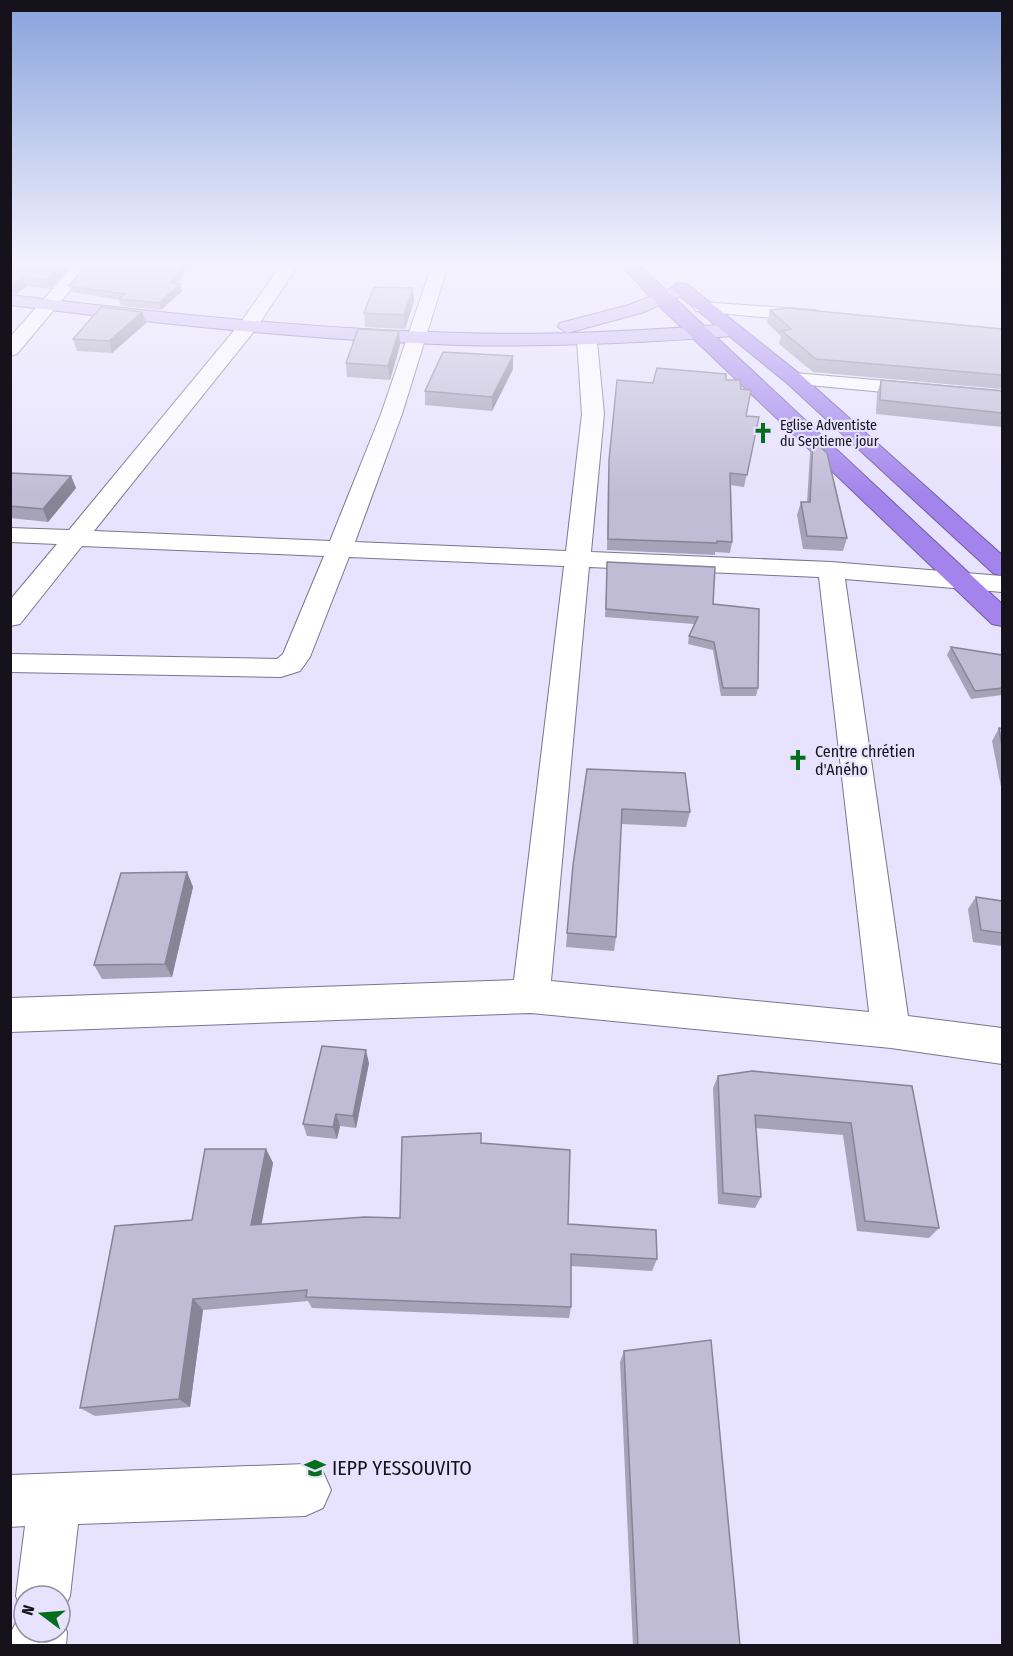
<svg xmlns="http://www.w3.org/2000/svg" width="1013" height="1656" font-family="'Fira Sans Condensed',sans-serif">
  <rect width="100%" height="100%" fill="#e7e2fd"/>
  <g fill="none" stroke-linecap="round" stroke-linejoin="round">
    <defs>
      <path id="minor" d="M74,265H91L17,354L10,356V337Z
        M281,265H298L255,330L94,531L330,541L381,414L432,265H448L402,414L355,542L566,551L582,414L577,341L587,335L597,341L604,414L591,552L831,562L1002,576V592L845,579L908,1016L1002,1028V1064L891,1048L531,1013L10,1032V998L514,980L564,566L349,557L310,657L300,671L281,677L10,672V654L277,659L283,654L324,556L82,546L20,624L10,626V600L57,544L10,542V528L69,530L241,322ZM589,567L819,577L869,1012L551,981Z
        M702,302L815,310L824,316L815,322L696,311L693,307L696,303Z
        M794,373L1002,391V403L787,383L784,379L787,375Z
        M305,1464L323,1472L331,1490L323,1508L305,1516L78,1524L70,1596L60,1616L67,1632L66,1646H10L11,1632L22,1611L16,1596L25,1526L10,1527V1475ZM24,1596H60V1632H24Z"/>
      <path id="major" d="M682,284L691,289L688,293L641,313L567,333L558,327L560,323L629,305Z
        M10,295C160,313 309,329 459,333C550,336 641,331 732,324L741,330L732,336C641,343 550,347 459,345C309,340 160,324 10,305Z"/>
      <path id="highway" d="M621,265H639L1002,604V626L992,624L655,302Z
        M681,283L687,284L801,375L1002,555V576L993,573L787,383L675,292L672,288L675,284Z"/>
    </defs>
    <use href="#minor" stroke="#7a758d" stroke-width="2"/>
    <use href="#major" stroke="#715ca3" stroke-width="2"/>
    <use href="#highway" stroke="#715ca3" stroke-width="2"/>
    <use href="#minor" fill="#fff" fill-rule="evenodd"/>
    <use href="#major" fill="#c7b5f4" fill-rule="evenodd"/>
    <use href="#highway" fill="#a284ec" fill-rule="evenodd"/>
  </g>
  <path fill="#a6a2b8" d="M10,265H65L67,270L50,289L27,286L17,294L10,293Z
    M190,266L176,284L182,291L161,310L121,306L119,300L71,292L69,286Z
    M414,301L405,329L365,327L364,313Z
    M770,310L1002,329V389L813,372L779,344L781,336L767,323Z
    M142,312L146,323L112,353L77,351L73,339Z
    M399,331L400,345L390,380L347,377L346,363Z
    M513,369L492,411L425,405V391Z
    M617,380L653,383L726,380L741,389L746,416L759,417L744,487L730,485L732,542L730,553L715,552V555L607,550L608,472Z
    M881,380L1002,391V427L876,414L877,394Z
    M813,440L847,538L843,551L803,549L797,515L801,502H807L810,453Z
    M10,473L71,476L76,488L48,522L10,518Z
    M607,562L713,604L758,688L756,696H721L713,650L688,644L689,636L694,624L605,617Z
    M951,647L1002,655V695L971,699L947,655Z
    M999,728L1002,729V792L992,741Z
    M587,769L690,812L686,827L621,824L616,937L614,951L566,947L573,865Z
    M187,872L193,887L172,977L102,979L94,965Z
    M976,897L1002,901V946L973,942L968,909Z
    M369,1063L356,1128L340,1126L337,1139L307,1136L303,1124Z
    M718,1076L912,1086L939,1228L929,1238L857,1231L843,1135L756,1128L761,1197L755,1208L718,1204L713,1088Z
    M481,1143L568,1224L657,1259L652,1271L571,1266V1307L569,1318L312,1308L308,1301L203,1310L190,1407L95,1416L80,1408L192,1220L266,1149L273,1163L261,1224L400,1218Z
    M624,1351L740,1646H633L620,1362Z"/>
  <path fill="#878496" d="M60,265H65L67,270L50,289L47,280Z
    M184,265H189L190,266L172,290L170,283Z
    M23,277L27,286L17,294L13,285Z
    M180,284L182,291L161,310L159,303Z
    M413,288L414,301L405,329L404,315Z
    M142,312L146,323L112,353L109,341Z
    M399,331L400,345L390,380L388,366Z
    M513,356V369L492,411V397Z
    M71,476L76,488L48,522L43,509Z
    M187,872L193,887L172,977L165,964Z
    M366,1050L369,1063L356,1128L353,1116Z
    M336,1114L340,1126L337,1139L333,1127Z
    M266,1149L273,1163L259,1238L251,1225Z
    M193,1299L203,1310L190,1407L179,1399Z"/>
  <path fill="#c1bcd6" stroke="#878496" stroke-width="1.5" d="M10,265H60L47,280L23,277L13,285L10,284Z
    M86,265H184L170,283L180,284L159,303L119,299L125,294L69,286Z
    M374,287L413,288L404,315L364,313Z
    M101,307L142,312L109,341L73,339Z
    M787,308L1002,329V375L816,359L782,331L791,329L770,310Z
    M358,329L399,331L388,366L346,363Z
    M443,352L513,356L492,397L425,391Z
    M657,368L726,374V380H740L741,389L751,390L746,416L759,417L747,475L730,473L732,542L717,541V543L608,539L609,460L617,380L653,383Z
    M881,380L1002,391V413L880,400Z
    M813,440L827,453L847,538L807,536L801,502H810Z
    M10,473L71,476L43,509L10,506Z
    M607,562L715,567L713,604L759,609L758,688H723L714,642L689,636L698,617L606,609Z
    M951,647L1002,655V688L975,691Z
    M999,728L1002,729V746Z
    M587,769L685,773L690,812L622,809L616,937L567,933L573,865Z
    M187,872L165,964L94,965L121,873Z
    M976,897L1002,901V933L981,930Z
    M322,1046L366,1050L353,1116L336,1114L333,1127L303,1124Z
    M752,1071L912,1086L939,1228L865,1221L851,1123L755,1115L761,1197L723,1193L718,1076Z
    M481,1133V1143L570,1150L568,1224L656,1230L657,1259L571,1254V1307L306,1297L307,1290L193,1299L179,1399L80,1408L115,1226L192,1220L205,1149H266L251,1225L365,1217L400,1218L402,1137Z
    M711,1340L740,1646H638L624,1351Z"/>
  <linearGradient id="sky" x2="0" y2="1"><stop stop-color="#88a2dc"/><stop offset="0.53" stop-color="#f4f2fe"/><stop offset="1" stop-color="#f4f2fe" stop-opacity="0"/></linearGradient>
  <rect width="1013" height="497" fill="url(#sky)"/>
  <defs>
    <symbol id="church-bare" viewBox="-9 -9 18 18"><path d="M-1.2-6h2.4v3.5h3.3v2.4h-3.3V6h-2.4V-.1h-3.3v-2.4h3.3Z" fill="#046e1d" stroke="#e7e2fd" stroke-width="2.5" paint-order="stroke"/></symbol>
    <symbol id="school-bare" viewBox="-9 -9 18 18"><path d="M0-5L7-2L0 1L-7-2ZM-4 1L0 2.5L4 1V4Q0 6-4 4Z" fill="#046e1d" stroke="#e7e2fd" stroke-width="2.5" paint-order="stroke"/></symbol>
  </defs>
  <g fill-rule="evenodd">
    <use href="#church-bare" x="748" y="418" width="30" height="30"/>
    <use href="#church-bare" x="783" y="745" width="30" height="30"/>
    <use href="#school-bare" x="300" y="1453" width="30" height="30"/>
  </g>
  <g text-anchor="middle" dominant-baseline="central" stroke-width="4.5" stroke-linejoin="round" paint-order="stroke">
    <g font-size="14" fill="#15121c" stroke="#e7e2fd" text-anchor="start">
      <text x="780" y="425">Eglise Adventiste<tspan x="780" dy="16">du Septieme jour</tspan></text>
    </g>
    <g font-size="16" fill="#15121c" stroke="#e7e2fd" text-anchor="start">
      <text x="815" y="751">Centre chrétien<tspan x="815" dy="18">d'Aného</tspan></text>
    </g>
    <g font-size="20" fill="#15121c" stroke="#e7e2fd" text-anchor="start">
      <text x="332" y="1468">IEPP YESSOUVITO</text>
    </g>
  </g>
  <rect width="1013" height="1656" fill="none" stroke="#15121c" stroke-width="24"/>
  <g transform="translate(42 1614) rotate(286)"><circle r="28" fill="#e7e2fd" stroke="#938fa3" stroke-width="1.5"/>
  <path d="M0-4.5L10 22L0 15L-10 22Z" fill="#046e1d"/>
  <text y="-9" font-size="16" font-weight="bold" text-anchor="middle" fill="#15121c">N</text>
  </g>
</svg>
